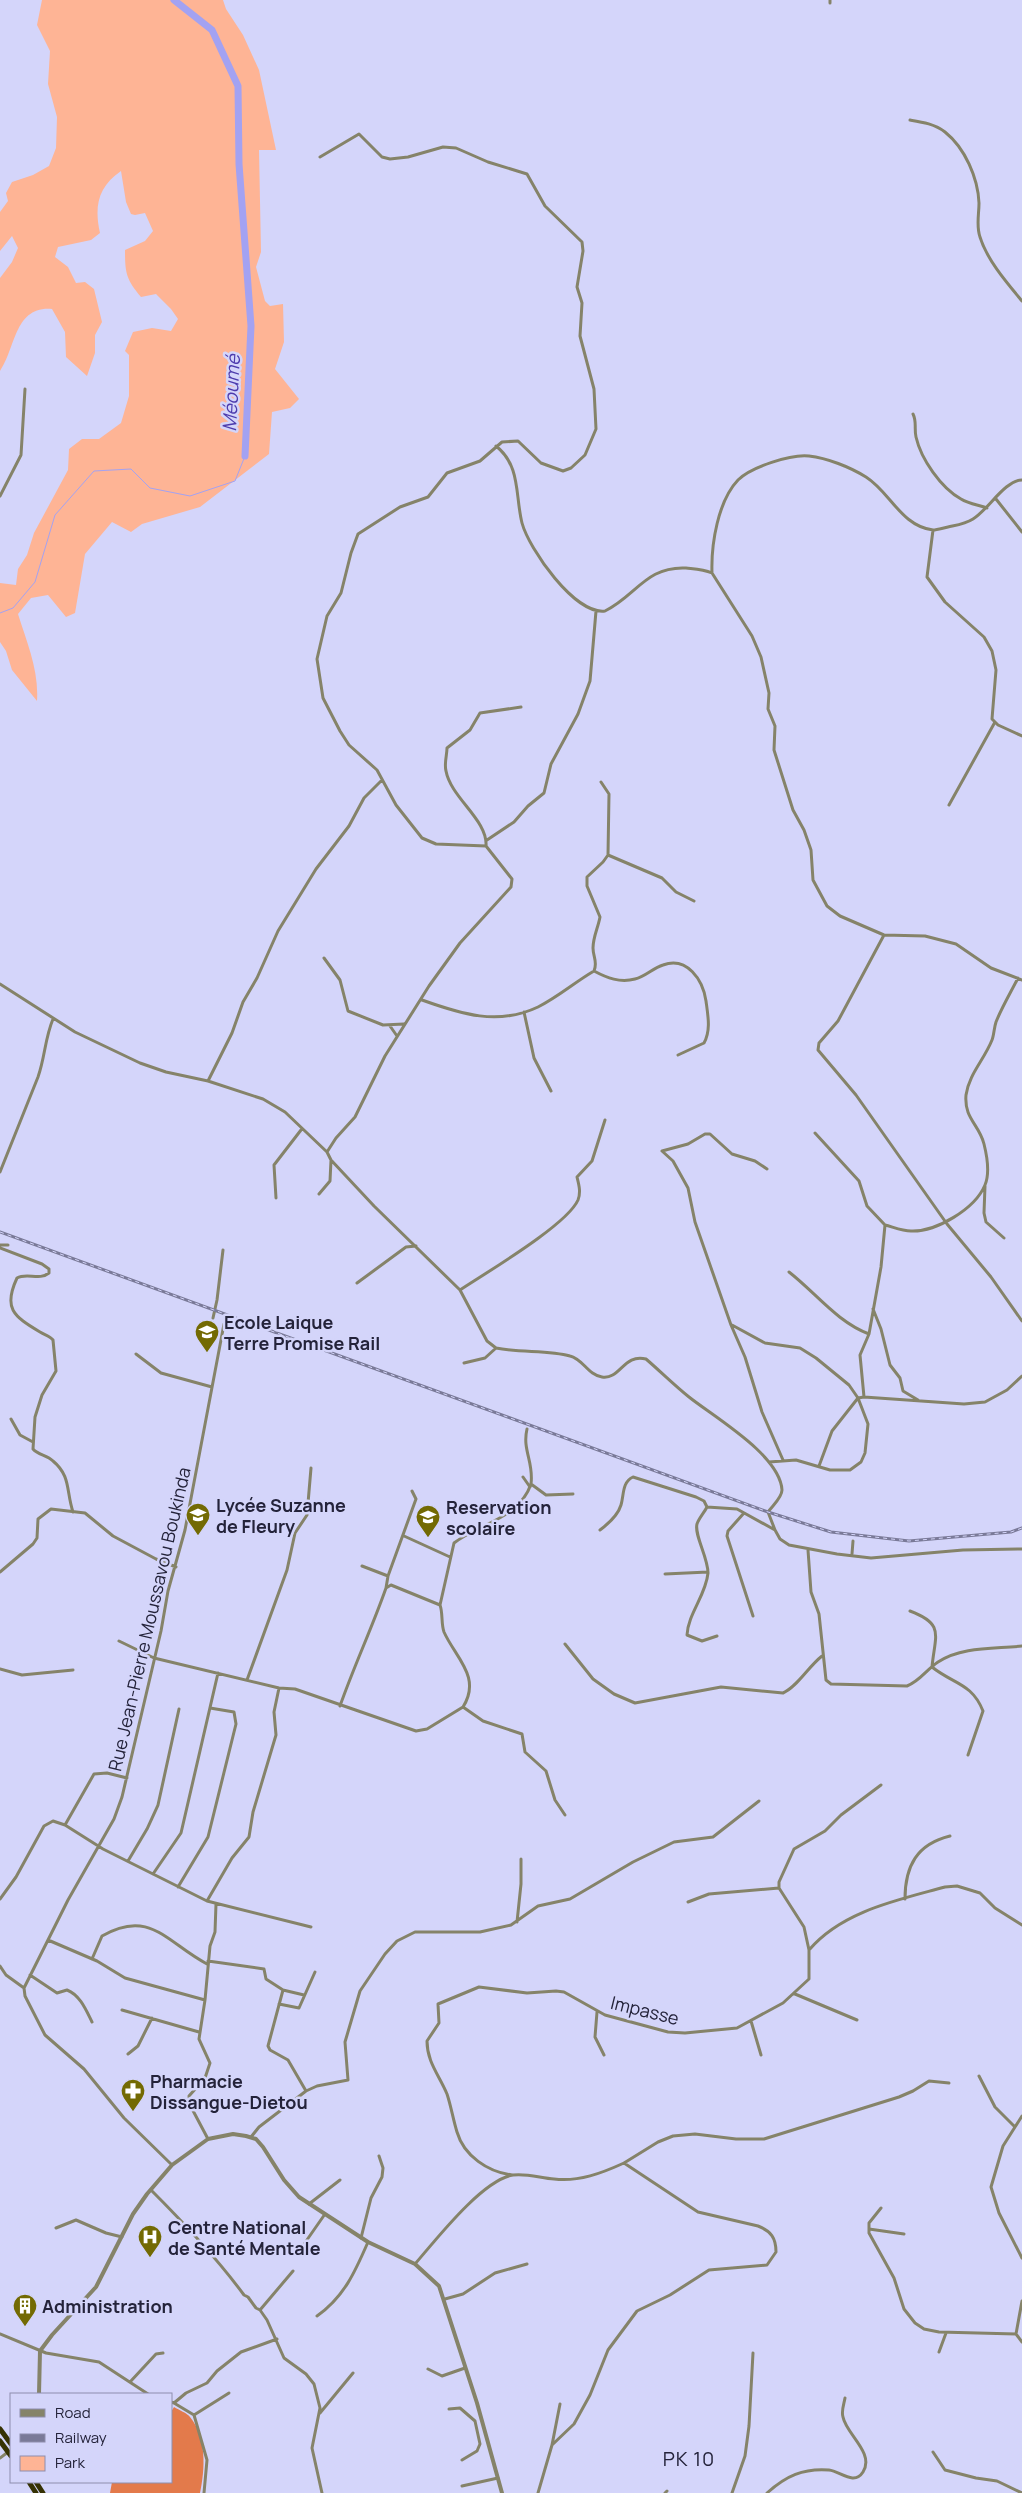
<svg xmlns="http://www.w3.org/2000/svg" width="1022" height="2493" font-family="Manrope,sans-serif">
  <rect width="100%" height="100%" fill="#d4d5fa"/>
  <path fill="#feb495" d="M42,0H223L226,9L243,35L259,70L276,150H259L261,252L256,267L265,301L270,306L283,304L284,342L275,369L299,399L290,408L272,412L269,454L200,507L142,524L131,532L112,522L85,554L75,613L66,617L48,595L31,598L18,614C27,643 39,670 37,701L12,670L6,651L0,642V583L16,585L18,569L27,555L34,533L68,470L69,449L82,439H99L121,423L129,396V355L125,351L133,332L152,328L171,331L178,319L171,309L156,294L141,297C126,279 125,273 125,250L145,241L153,231L145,213L135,215L131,214L126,202L121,171C98,187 94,206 100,233L91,240L58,247L55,257L68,267L76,283L85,282L94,289L102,322L95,335V353L87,376L66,357L65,332L52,309C14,306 16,348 0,371V278L12,262L18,248L12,236L0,251V212L8,201L6,193L12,182L33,175L49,166L56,148L57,117L48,84L50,51L37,25Z"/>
  <path fill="#e37a4b" d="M174,2407C179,2410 187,2413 190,2417C207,2438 205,2469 200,2493H110L112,2482H171V2412Z"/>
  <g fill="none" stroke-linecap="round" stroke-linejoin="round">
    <path stroke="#a3a2f2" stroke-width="1" d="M0,613L13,608L35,582L55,515L94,471L131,469L150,488L190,496L235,481L245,456"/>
    <path stroke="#a3a2f2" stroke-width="7" d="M174,0L212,30L238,86L239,164L251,326L245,456"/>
    <path stroke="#858369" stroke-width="3" d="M830,3V0
      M910,120C922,122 935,124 945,132C965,148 978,178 979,203C979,215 976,226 980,237C987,260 1007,283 1022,301
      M320,157L359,134L382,157L390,159L408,157L443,147L456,148L488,162L527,174L545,206L582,242L583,251L577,287L582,303L580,336L594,389L596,429L585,455L571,468L563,471L541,463L518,441L502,442L480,461L447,473L428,497L400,507L358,534L351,553L341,593L327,616L317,659L323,698L340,731L349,745L377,770L396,805L422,838L436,844L486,846L512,879L511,887L460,943L429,986L385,1056L355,1117L336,1138L327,1152
      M913,414C917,422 914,428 916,437C921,459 941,488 961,499C969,504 979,505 987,508
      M496,446C521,466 515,495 522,523C529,549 575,615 605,611C636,596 646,566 686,568C696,569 703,569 712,573L752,636L761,657L769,693L768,709L775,726L774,750L793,810L804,830L811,850L813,880L827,906L840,916L884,935L925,936L956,944L991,968L1022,980
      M0,496L21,455L25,389
      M996,499L1022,532
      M933,530L927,577L945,602L984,637L992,651L996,670L992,719L998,725L1022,736
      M712,573C711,544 718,501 738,480C751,467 791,454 809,456C827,458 850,467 866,477C890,492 901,526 933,530C937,530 943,528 948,527C957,525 965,524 973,519C988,510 1005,480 1022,480
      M949,805L995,722
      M487,840L514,822L528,806L544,793L551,764L578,714L590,681L596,611
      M486,846C488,820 451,798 446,771C444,764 447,755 447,748L470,730L480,713L521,707
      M608,855L662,878L676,892L694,901
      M884,935L838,1021L819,1043L818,1050L856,1095L947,1224L991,1277L1022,1321
      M324,958L340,980L348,1011L383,1025L404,1024
      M594,971C598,962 593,957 593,948C593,937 598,928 600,917L587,886V877L603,862L608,855L609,794L601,782
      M0,984L75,1032L140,1063L166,1072L208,1081L263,1099L285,1112L327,1152L331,1160L374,1206L460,1290L487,1341L496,1348C520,1353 549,1350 570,1356C583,1359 588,1375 602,1377C620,1380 624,1353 646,1359C660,1371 674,1385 689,1397C714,1417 780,1455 782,1490C782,1498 772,1506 768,1512L775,1530
      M422,1000C461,1014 498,1026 538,1007C558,997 575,982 594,971C607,978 620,983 635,979C645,977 653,968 663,965C687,956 703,980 706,1001C708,1016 711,1030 704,1043L678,1055
      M524,1012L534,1058L551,1091
      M390,1026L397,1036
      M208,1081L232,1033L243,1002L257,978L278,931L316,869L349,826L364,798L382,780
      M815,1133L859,1181L867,1206L885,1225
      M767,1169L755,1161L732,1154L710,1134H705L688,1144L662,1151L673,1161L688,1188L695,1222L731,1325L745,1357L762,1412L783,1460
      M0,1172L38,1077C45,1057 45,1038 53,1019
      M985,1186L984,1213L986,1222L1004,1238
      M319,1194L330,1181L331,1160
      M276,1198L274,1165L301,1130
      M0,1245H8
      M0,1248L42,1264L49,1269V1273C39,1281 27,1272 17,1278C3,1308 13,1316 40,1332C45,1335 50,1336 53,1340L56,1371L42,1395L35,1417L33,1449C38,1455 47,1455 53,1461C71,1476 66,1491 73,1512
      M789,1272C816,1293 837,1322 869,1334
      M357,1283L406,1247L416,1246
      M460,1290C487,1272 567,1225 578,1200C581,1192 579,1185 577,1177L592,1161L605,1120
      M873,1309L881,1329L890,1365L900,1378L903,1391L918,1400
      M213,1318L217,1300L223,1250
      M732,1325L765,1343L800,1348L816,1358L849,1385L858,1398L868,1424L865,1453L861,1462L850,1470H830L796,1460L769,1462
      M136,1354L161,1373L212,1387
      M464,1363L485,1358L496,1348
      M864,1397L860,1355L869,1334L881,1267L885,1225C893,1227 902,1231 911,1231C936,1232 975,1209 985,1185C990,1173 987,1156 984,1144C979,1124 964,1119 966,1095C969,1074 984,1060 992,1040C994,1035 994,1028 996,1022C1002,1007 1011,992 1018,978
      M11,1419L20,1435L33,1442
      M527,1429C522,1450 534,1462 531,1484L546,1495L573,1494
      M819,1466L832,1431L858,1398L864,1397L964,1404L985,1402L1007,1390L1022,1376
      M523,1477L530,1487
      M744,1513L728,1531L727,1536L753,1616
      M600,1530C608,1524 618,1515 621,1505C624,1495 622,1482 633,1477L696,1497L704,1501L707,1507
      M404,1536L450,1557
      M808,1550L811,1592L819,1614L826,1680L831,1684L907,1686C920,1681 926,1670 938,1662C962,1646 995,1649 1022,1646
      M852,1554L853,1541
      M362,1566L388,1576L386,1588
      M0,1572L33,1544L37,1538L38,1519L51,1509L85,1513L113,1536L156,1559L176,1567
      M665,1574L708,1572
      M388,1576L416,1499L412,1491
      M440,1605L454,1543C480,1523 519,1519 531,1484
      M910,1611C945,1624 935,1635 932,1667C953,1684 972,1683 983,1711L968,1755
      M717,1636L702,1641L687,1635C688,1614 706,1595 708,1573C708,1557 694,1535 697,1524C699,1518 704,1513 707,1507L737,1509L775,1530L780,1539L789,1545L837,1554L871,1558L963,1550L1022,1549
      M119,1641L154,1658L279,1688L295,1689L416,1731L427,1729L463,1707L483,1721L522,1734L525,1752L546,1771L555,1800L565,1815
      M565,1644L593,1679L614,1694L635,1703L721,1687L783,1693C797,1687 808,1667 822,1656
      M0,1669L22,1675L73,1670
      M247,1680L287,1570L295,1533L307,1515L311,1468
      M340,1706C354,1666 372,1628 386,1588L391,1585L440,1605C443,1613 441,1624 444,1632C455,1657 482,1677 463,1707
      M65,1825L94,1774L107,1773L127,1778
      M128,1861L147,1829L158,1805L179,1709
      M153,1874L181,1833L218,1673
      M178,1887L208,1837L236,1724L234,1712L210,1708
      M0,1899L16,1877L44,1826L53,1821L65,1825L103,1849L207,1901L311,1927
      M905,1899C905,1866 917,1844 950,1836
      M207,1901L232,1858L249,1837L253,1812L276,1735L274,1712L279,1688
      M688,1902L709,1894L779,1888
      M517,1922L521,1884V1859
      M48,1940L97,1961L125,1978L205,2000
      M809,1950L804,1927L779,1888V1882L794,1849L825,1831L841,1815L881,1785
      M92,1959L102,1936C150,1908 167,1943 207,1964
      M208,1961L264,1969L266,1979L283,1990
      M0,1966L6,1975L24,1988
      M30,1975L57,1993L67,1990C80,1995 86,2010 92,2022
      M24,1988L68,1900L114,1819L122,1797L161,1631L168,1591L185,1530L224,1324
      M24,1988L25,1996L45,2035L84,2069L124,2118L172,2165
      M795,1994L857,2020
      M279,2004L299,2008L315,1972
      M122,2010L199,2032
      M597,2012L595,2037L604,2055
      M751,2021L761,2055
      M128,2054L138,2046L152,2018
      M979,2076L995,2107L1014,2126
      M306,2091L317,2086L348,2080L345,2042L360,1991L385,1954L397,1941L415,1932H480L511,1925L538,1906L570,1899L633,1862L674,1842L713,1837L759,1801
      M1022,2116L1003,2146L991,2187L999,2213L1022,2258
      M251,2137L259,2127L306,2091L288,2060L270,2050L268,2046L283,1990L304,1995
      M208,2139L190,2105L189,2096L205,2078L210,2063L199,2039L205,2000L210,1946L215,1932L216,1904
      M624,2163L658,2142L673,2136L695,2134L736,2139H764L899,2097L913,2091L929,2081L949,2083
      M512,2175C488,2172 464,2156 457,2132C453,2119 451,2106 447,2094C439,2075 427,2062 427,2041L439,2023L438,2004L479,1987L527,1993L556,1991L564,1992L605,2015L668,2032L685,2033L737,2028L783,2003L809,1979V1950C842,1911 898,1900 945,1887L957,1886L980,1893L995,1908L1022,1925
      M151,2190C184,2223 216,2257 244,2295L248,2297L256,2308L260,2310L267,2320L284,2358L306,2374L314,2384L320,2408L312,2448L322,2493
      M309,2204L340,2180
      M881,2208L869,2223V2233L894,2278L904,2309L915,2323L924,2329L939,2332L1016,2334
      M56,2228L76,2220L106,2233L122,2237
      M869,2229L904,2234
      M361,2238L371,2198L382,2177L383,2168L379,2156
      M302,2247L325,2214
      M415,2264C435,2241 482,2180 513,2175C526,2173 541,2178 554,2179C579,2182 602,2173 624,2163L698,2212L758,2226C771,2231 776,2238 776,2252L767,2265L709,2270L670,2295L637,2311L608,2350L590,2395L574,2424L552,2445L538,2493
      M445,2299L463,2294L495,2273L527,2264
      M1022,2301L1016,2334L1022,2342
      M260,2310L293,2271
      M317,2316C344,2297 355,2272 368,2242
      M0,2334L46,2353L99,2362L148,2394
      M939,2352L946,2333
      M428,2369L442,2376L465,2368
      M130,2382L156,2354L163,2353
      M171,2402L174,2403L186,2393L207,2383L217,2371L241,2352L277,2339
      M174,2403L194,2415L229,2393
      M449,2409L460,2408L475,2421L480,2444L477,2451L462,2460
      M320,2413L353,2373
      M194,2415L207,2460L204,2493
      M552,2445L560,2404
      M933,2452L945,2470L976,2478L997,2481L1022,2493
      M0,2458L8,2452
      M462,2486L498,2478
      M665,2493L667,2491
      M732,2493L745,2456L749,2426L753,2353
      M767,2493C786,2476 803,2468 829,2470C840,2471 854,2486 863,2472C875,2453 846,2434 843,2417C841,2411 844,2404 845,2398"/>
    <path stroke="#858369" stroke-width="4" d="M39,2394L40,2351L52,2335L96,2287L133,2214L147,2194L172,2165L208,2139L233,2134L246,2136L256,2139L263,2147L284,2180L299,2197L368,2242L415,2264L439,2286L477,2403L502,2493"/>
    <path stroke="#363204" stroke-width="5" d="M0,2429L11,2444
      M0,2441L11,2456
      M29,2482L36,2493
      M36,2482L43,2493"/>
    <defs>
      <path id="rail" d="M0,1232L768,1512L831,1532L909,1541L1011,1532L1022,1528"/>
    </defs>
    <use href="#rail" stroke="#7a7a98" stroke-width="3"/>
    <use href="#rail" stroke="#d4d5fa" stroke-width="1" stroke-dasharray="4" stroke-linecap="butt"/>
  </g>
  <defs>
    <symbol id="school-pin" viewBox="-11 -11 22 30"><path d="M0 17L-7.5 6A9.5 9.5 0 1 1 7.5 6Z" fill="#736a03" stroke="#d4d5fa"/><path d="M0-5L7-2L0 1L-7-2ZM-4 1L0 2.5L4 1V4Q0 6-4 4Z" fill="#fff"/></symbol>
    <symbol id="pharmacy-pin" viewBox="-11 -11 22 30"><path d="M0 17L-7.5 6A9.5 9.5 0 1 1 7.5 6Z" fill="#736a03" stroke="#d4d5fa"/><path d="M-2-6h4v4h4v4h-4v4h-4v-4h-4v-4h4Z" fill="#fff"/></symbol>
    <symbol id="hospital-pin" viewBox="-11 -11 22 30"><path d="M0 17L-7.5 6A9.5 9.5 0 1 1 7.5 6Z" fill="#736a03" stroke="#d4d5fa"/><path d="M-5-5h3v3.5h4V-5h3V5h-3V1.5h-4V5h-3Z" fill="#fff"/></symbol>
    <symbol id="building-pin" viewBox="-11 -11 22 30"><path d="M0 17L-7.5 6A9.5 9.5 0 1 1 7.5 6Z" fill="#736a03" stroke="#d4d5fa"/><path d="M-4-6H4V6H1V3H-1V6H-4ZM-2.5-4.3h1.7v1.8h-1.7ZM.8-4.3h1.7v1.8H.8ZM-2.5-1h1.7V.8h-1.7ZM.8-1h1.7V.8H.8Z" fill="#fff"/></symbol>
  </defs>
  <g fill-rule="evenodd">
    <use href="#school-pin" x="193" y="1318" width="28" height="38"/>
    <use href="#school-pin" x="184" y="1501" width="28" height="38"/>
    <use href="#school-pin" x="414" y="1503" width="28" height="38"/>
    <use href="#pharmacy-pin" x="119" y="2077" width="28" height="38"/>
    <use href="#hospital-pin" x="136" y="2223" width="28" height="38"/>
    <use href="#building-pin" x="11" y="2292" width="28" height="38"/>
  </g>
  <g text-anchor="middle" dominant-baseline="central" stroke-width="5" stroke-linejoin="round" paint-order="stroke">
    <g font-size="18" font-weight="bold" fill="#24233a" stroke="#d4d5fa" text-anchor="start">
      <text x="224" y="1322">Ecole Laique<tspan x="224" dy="21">Terre Promise Rail</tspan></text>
      <text x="216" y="1505">Lycée Suzanne<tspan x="216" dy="21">de Fleury</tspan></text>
      <text x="446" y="1507">Reservation<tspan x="446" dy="21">scolaire</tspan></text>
      <text x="150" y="2081">Pharmacie<tspan x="150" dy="21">Dissangue-Dietou</tspan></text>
      <text x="168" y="2227">Centre National<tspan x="168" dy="21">de Santé Mentale</tspan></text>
      <text x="42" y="2306">Administration</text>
    </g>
    <g font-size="18" fill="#24233a" stroke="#d4d5fa">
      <text transform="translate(149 1619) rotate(-77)">Rue Jean-Pierre Moussavou Boukinda</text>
      <text transform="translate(645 2010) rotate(14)">Impasse</text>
    </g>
    <g font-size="19" font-style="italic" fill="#4d3bad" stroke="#d4d5fa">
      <text transform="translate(231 393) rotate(-87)">Méoumé</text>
    </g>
    <g font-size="20" letter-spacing="1" fill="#24233a" stroke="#d4d5fa">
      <text x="689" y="2458">PK 10</text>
    </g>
  </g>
  <rect x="10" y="2393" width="162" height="90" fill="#d4d5fa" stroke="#8e8ead"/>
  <rect x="20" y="2409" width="25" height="8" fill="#858369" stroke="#8e8ead"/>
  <text x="55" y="2418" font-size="15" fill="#24233a">Road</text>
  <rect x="20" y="2434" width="25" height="8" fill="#7a7a98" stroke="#8e8ead"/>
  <text x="55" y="2443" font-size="15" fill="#24233a">Railway</text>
  <rect x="20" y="2456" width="25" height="15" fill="#feb495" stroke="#8e8ead"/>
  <text x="55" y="2468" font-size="15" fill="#24233a">Park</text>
</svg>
